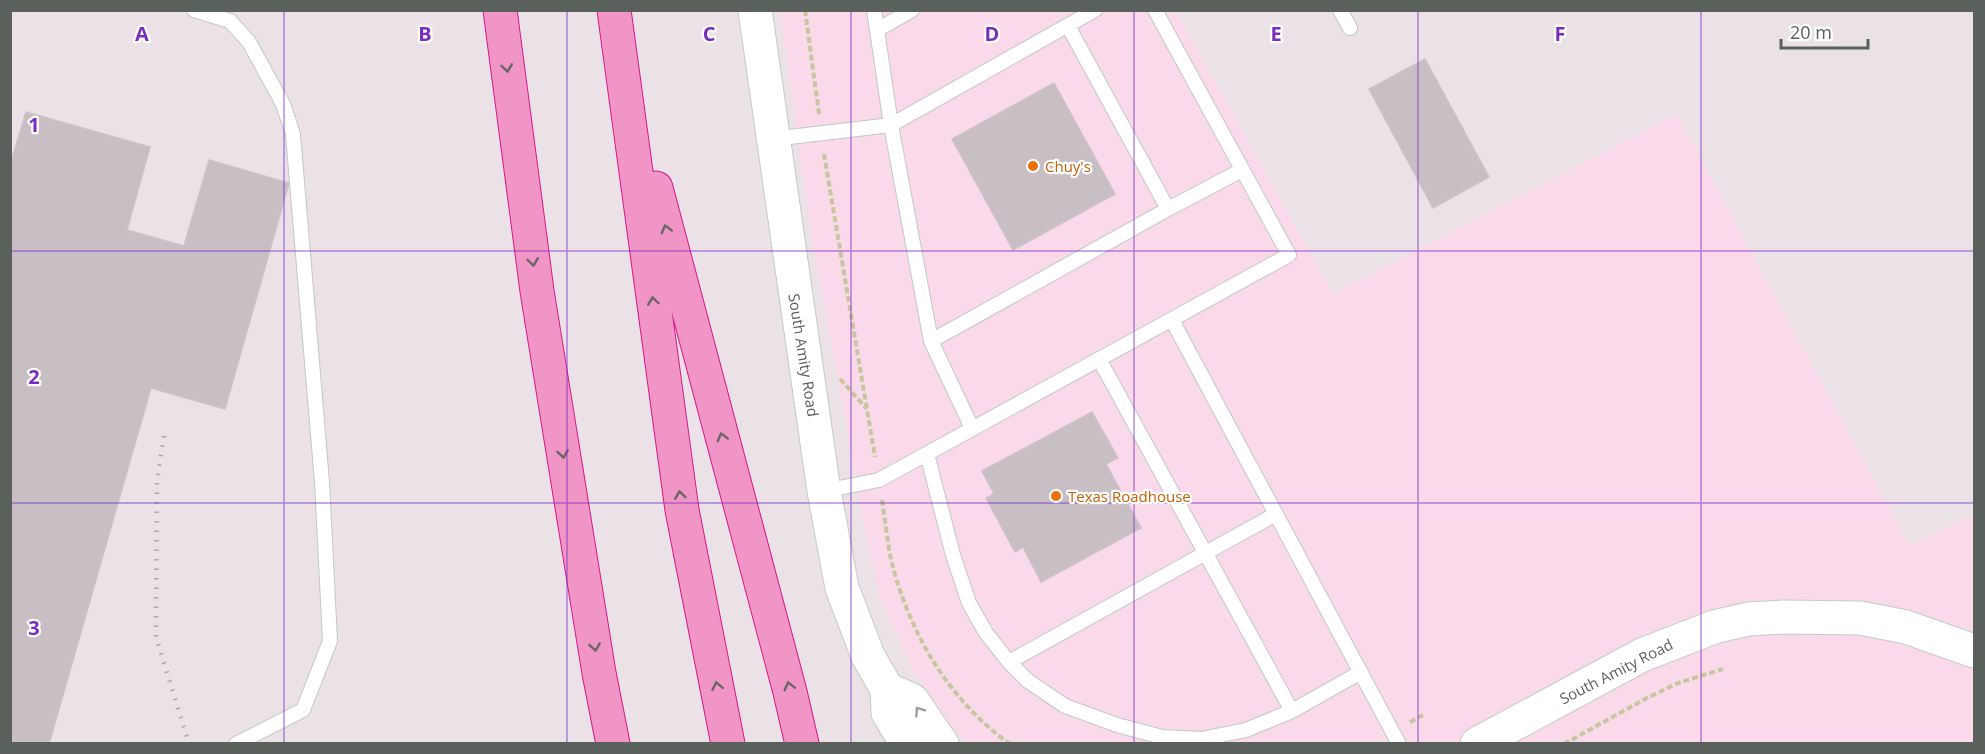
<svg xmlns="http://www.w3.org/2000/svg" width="1985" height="754" font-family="'Open Sans',sans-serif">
  <rect width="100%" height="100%" fill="#ebe2e7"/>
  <path fill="#fad9ea" d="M780,11H1176L1333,294L1677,114L1910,546L1974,514V743H967L952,727L913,670L880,598L864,525L809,221Z"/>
  <path fill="#c7bfc4" stroke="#cfc1ca" stroke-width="1.5" d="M1425,59L1489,177L1433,208L1369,89Z
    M1054,83L1115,194L1013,250L952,139Z
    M26,112L150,147L127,230L184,246L209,160L289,183L225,409L151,388L49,744H10V165Z
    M1092,412L1118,458L1106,464L1141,528L1041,582L1023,547L1015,552L986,498L994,494L982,471Z"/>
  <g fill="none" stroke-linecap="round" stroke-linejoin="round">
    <defs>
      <path id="service" d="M194,10L230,21L249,42L283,104L293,134L322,482L330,641L303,710L236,744
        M874,10L877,30L912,10
        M1340,10L1350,28
        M1068,26L1168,209L1242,170
        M773,139L891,125L877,30
        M1172,320L1399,744
        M931,341L1168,209
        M1099,359L1292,711L1361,672
        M972,428L931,341L891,125L1095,10
        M927,454L953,555L969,603L986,633L1009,662
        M824,491L879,480L1289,255L1155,10
        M1276,514L1009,662L1028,681L1065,706L1117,725L1162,737L1201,739L1246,730L1292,711"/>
      <path id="secondary" d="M755,10L824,491L842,588L868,656L887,689L888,713L907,744
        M887,689L912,700L942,744
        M1477,744L1642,655L1714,627L1748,619L1783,617L1860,618L1906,627L1974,651"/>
      <path id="motorway" d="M500,10L537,291L599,673L613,744
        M614,10L682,510L728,744
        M656,188L790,692L802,744"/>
    </defs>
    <use href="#service" stroke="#c3c9c6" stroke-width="16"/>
    <use href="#secondary" stroke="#c4cbc6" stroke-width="35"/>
    <use href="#motorway" stroke="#d61889" stroke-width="35"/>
    <path stroke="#c7c79f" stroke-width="4" stroke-dasharray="6 3" stroke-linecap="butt" d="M805,10L819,114
      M824,154L875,457
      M840,379L867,409
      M882,500C885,519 887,540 891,559C908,631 949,701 1010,744
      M1410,722L1423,715
      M1564,744L1645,699L1678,683L1723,669"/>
    <use href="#service" stroke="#fff" stroke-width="14"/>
    <use href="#secondary" stroke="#fff" stroke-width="33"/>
    <use href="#motorway" stroke="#f194c6" stroke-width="33"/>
    <path stroke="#aaabaa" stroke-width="4.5" stroke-dasharray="1.5 8" stroke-linecap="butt" d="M164,436L157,481L156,637L189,744"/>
  </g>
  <defs><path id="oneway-chevron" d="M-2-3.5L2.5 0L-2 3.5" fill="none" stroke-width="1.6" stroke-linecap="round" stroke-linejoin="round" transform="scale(1.5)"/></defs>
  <g stroke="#696667">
    <use href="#oneway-chevron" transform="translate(507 68) rotate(82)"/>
    <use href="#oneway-chevron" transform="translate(666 229) rotate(-105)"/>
    <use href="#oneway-chevron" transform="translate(533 262) rotate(82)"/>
    <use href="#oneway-chevron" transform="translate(653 301) rotate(-98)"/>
    <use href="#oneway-chevron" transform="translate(722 437) rotate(-105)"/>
    <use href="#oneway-chevron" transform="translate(563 454) rotate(81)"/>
    <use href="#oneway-chevron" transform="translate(680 495) rotate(-98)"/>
    <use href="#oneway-chevron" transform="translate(595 647) rotate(81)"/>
    <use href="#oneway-chevron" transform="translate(717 686) rotate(-101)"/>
    <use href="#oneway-chevron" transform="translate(789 686) rotate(-104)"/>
  </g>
  <use stroke="#9ca09d" href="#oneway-chevron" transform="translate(919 711) rotate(-125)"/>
  <path fill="none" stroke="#7b2cbf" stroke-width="1.5" stroke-opacity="0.55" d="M284,10V744M567,10V744M851,10V744M1134,10V744M1418,10V744M1701,10V744M10,251H1974M10,503H1974"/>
  <g fill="#e8710a" stroke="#fff" stroke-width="2">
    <circle cx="1033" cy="166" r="6"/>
    <circle cx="1056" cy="496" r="6"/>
  </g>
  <g text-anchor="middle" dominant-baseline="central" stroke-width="4.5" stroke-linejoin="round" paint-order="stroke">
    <g font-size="15" fill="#c56008" stroke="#fff" text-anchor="start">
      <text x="1045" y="166">Chuy's</text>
      <text x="1068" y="496">Texas Roadhouse</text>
    </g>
    <g font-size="15" fill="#5a615c" stroke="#fff">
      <text transform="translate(804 355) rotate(81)">South Amity Road</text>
      <text transform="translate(1616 671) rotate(-27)">South Amity Road</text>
    </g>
  </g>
  <g font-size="20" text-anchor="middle" font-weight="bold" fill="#7b2cbf" stroke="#fff" stroke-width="4.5" stroke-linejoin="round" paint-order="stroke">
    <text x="142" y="41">A</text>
    <text x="425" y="41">B</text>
    <text x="709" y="41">C</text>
    <text x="992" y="41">D</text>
    <text x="1276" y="41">E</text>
    <text x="1560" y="41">F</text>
    <text x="34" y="132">1</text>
    <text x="34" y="384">2</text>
    <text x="34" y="635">3</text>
  </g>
  <rect width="1985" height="754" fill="none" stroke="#5a615c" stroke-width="24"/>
  <path d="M1781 39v9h87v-9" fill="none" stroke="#5a615c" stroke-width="3"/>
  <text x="1790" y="39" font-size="18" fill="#5a615c" stroke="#ffffff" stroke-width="4.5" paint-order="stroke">20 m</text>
</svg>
